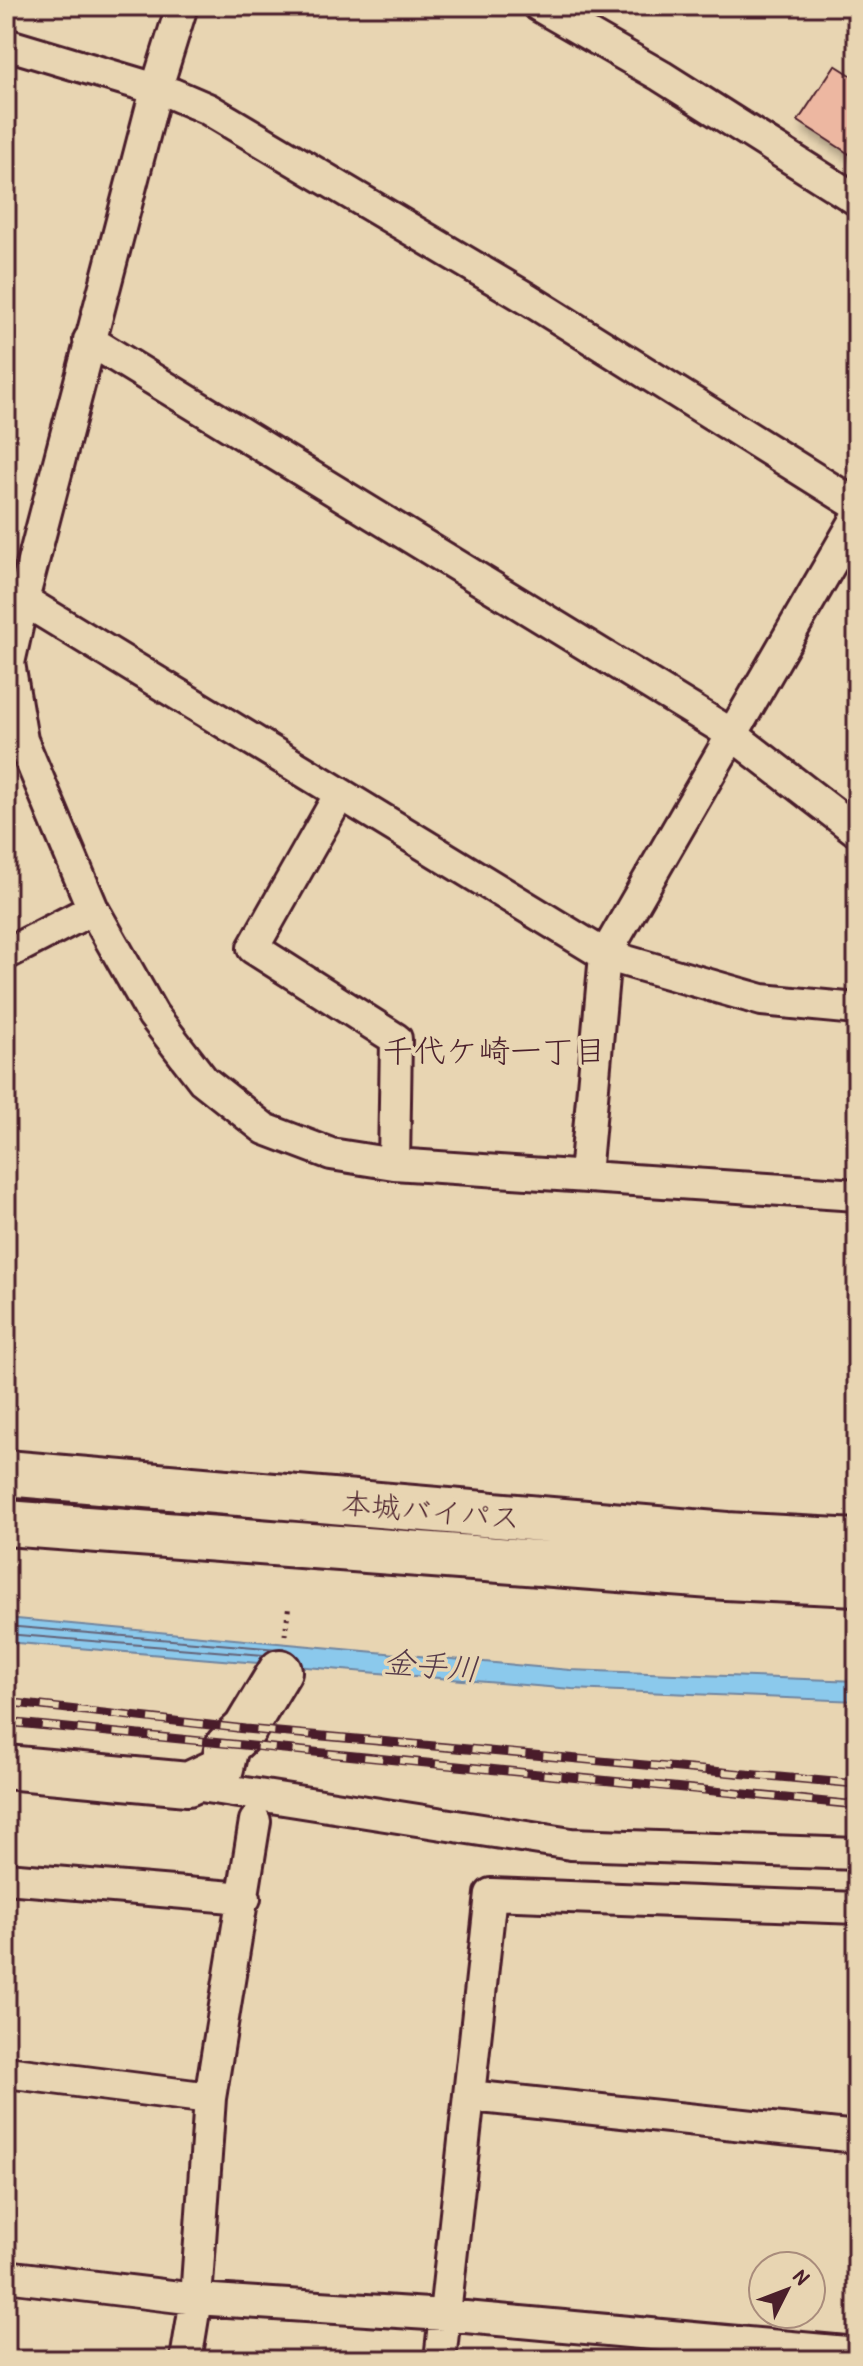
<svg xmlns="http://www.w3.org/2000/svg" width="863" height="2366" font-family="'Patrick Hand','Klee One',sans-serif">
  <defs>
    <filter id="shadow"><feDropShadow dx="5" dy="9" stdDeviation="4" flood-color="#0004"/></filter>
  </defs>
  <rect width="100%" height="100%" fill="#e8d5b2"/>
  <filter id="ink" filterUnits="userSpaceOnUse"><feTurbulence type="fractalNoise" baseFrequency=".0125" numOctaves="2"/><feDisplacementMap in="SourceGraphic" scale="16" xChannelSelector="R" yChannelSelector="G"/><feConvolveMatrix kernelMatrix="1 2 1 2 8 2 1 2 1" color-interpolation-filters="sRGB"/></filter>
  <g filter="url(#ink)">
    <path fill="#8bc9ec" stroke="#71859f" stroke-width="2" d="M6,1618L570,1670L857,1681V1701L572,1689L6,1642Z"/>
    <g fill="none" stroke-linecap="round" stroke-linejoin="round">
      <path stroke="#646378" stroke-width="2" d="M6,1626L278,1649
        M6,1634L264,1655"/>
    </g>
    <path fill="#edb7a1" stroke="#4a1f2b" stroke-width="2" filter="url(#shadow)" d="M835,65L857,79V159L798,121Z"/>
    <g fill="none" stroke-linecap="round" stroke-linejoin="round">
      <defs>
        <path id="street" d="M182,6L156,90L23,600L9,663L22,740L93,909L153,1015L203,1080L265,1129L331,1154L394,1164L857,1195
          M539,6L661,76L857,200
          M6,44L173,94L208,109L528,299L857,505
          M89,340L730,733L857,831
          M23,600L605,955L762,1000L857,1009
          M340,794L253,948L396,1039L394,1164
          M6,954L93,909
          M585,1175L605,955L857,518
          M188,1784L571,1844L857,1854
          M6,1878L245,1898
          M6,2072L210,2098
          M470,2096L857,2137
          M6,2276L196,2299L444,2315L857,2353
          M186,2360L196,2299L210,2098L255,1821
          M440,2360L491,1894L857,1908"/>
        <path id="secondary" d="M6,1767L188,1784L222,1768L227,1746L245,1729L280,1671"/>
        <path id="highway" d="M6,1473L727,1535L857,1542
          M6,1523L725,1577L857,1583"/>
      </defs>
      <use href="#street" stroke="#4a1f2b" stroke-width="36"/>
      <use href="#secondary" stroke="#4a1f2b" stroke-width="48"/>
      <use href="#highway" stroke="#4a1f2b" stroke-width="50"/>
      <path stroke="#4a1f2b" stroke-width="5" stroke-dasharray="2 6" stroke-linecap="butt" d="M285,1635L289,1604"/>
      <use href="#street" stroke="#e8d5b2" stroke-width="30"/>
      <use href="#secondary" stroke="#e8d5b2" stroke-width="42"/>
      <use href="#highway" stroke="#e8d5b2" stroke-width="44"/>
      <defs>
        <path id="rail" d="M6,1702L245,1729L857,1784
          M6,1722L857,1805"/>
      </defs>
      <use href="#rail" stroke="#4a1f2b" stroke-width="9"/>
      <use href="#rail" stroke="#e8d5b2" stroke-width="6" stroke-dasharray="18" stroke-linecap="butt"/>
    </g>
  </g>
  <g text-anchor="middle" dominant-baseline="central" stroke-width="7" stroke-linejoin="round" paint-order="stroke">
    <g font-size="30" fill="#4a1f2b" stroke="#e8d5b2">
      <text transform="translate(431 1510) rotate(5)">本城バイパス</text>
    </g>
    <g font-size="32" fill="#4a1f2b" stroke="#e8d5b2">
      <text x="494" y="1050">千代ケ崎一丁目</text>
    </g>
    <g font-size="32" font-style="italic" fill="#543848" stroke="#e8d5b2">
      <text transform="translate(431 1665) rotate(5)">金手川</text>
    </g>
  </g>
  <rect width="863" height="2366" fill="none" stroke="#e8d5b2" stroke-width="32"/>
  <rect x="16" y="16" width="831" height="2334" fill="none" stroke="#4a1f2b" stroke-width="3" filter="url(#ink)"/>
  <g transform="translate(787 2290) rotate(48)"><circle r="38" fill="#e8d5b2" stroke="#a98c7c" stroke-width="2"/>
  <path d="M0-6L14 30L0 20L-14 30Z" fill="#4a1f2b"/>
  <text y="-12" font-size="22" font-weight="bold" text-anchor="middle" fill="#4a1f2b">N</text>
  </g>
</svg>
